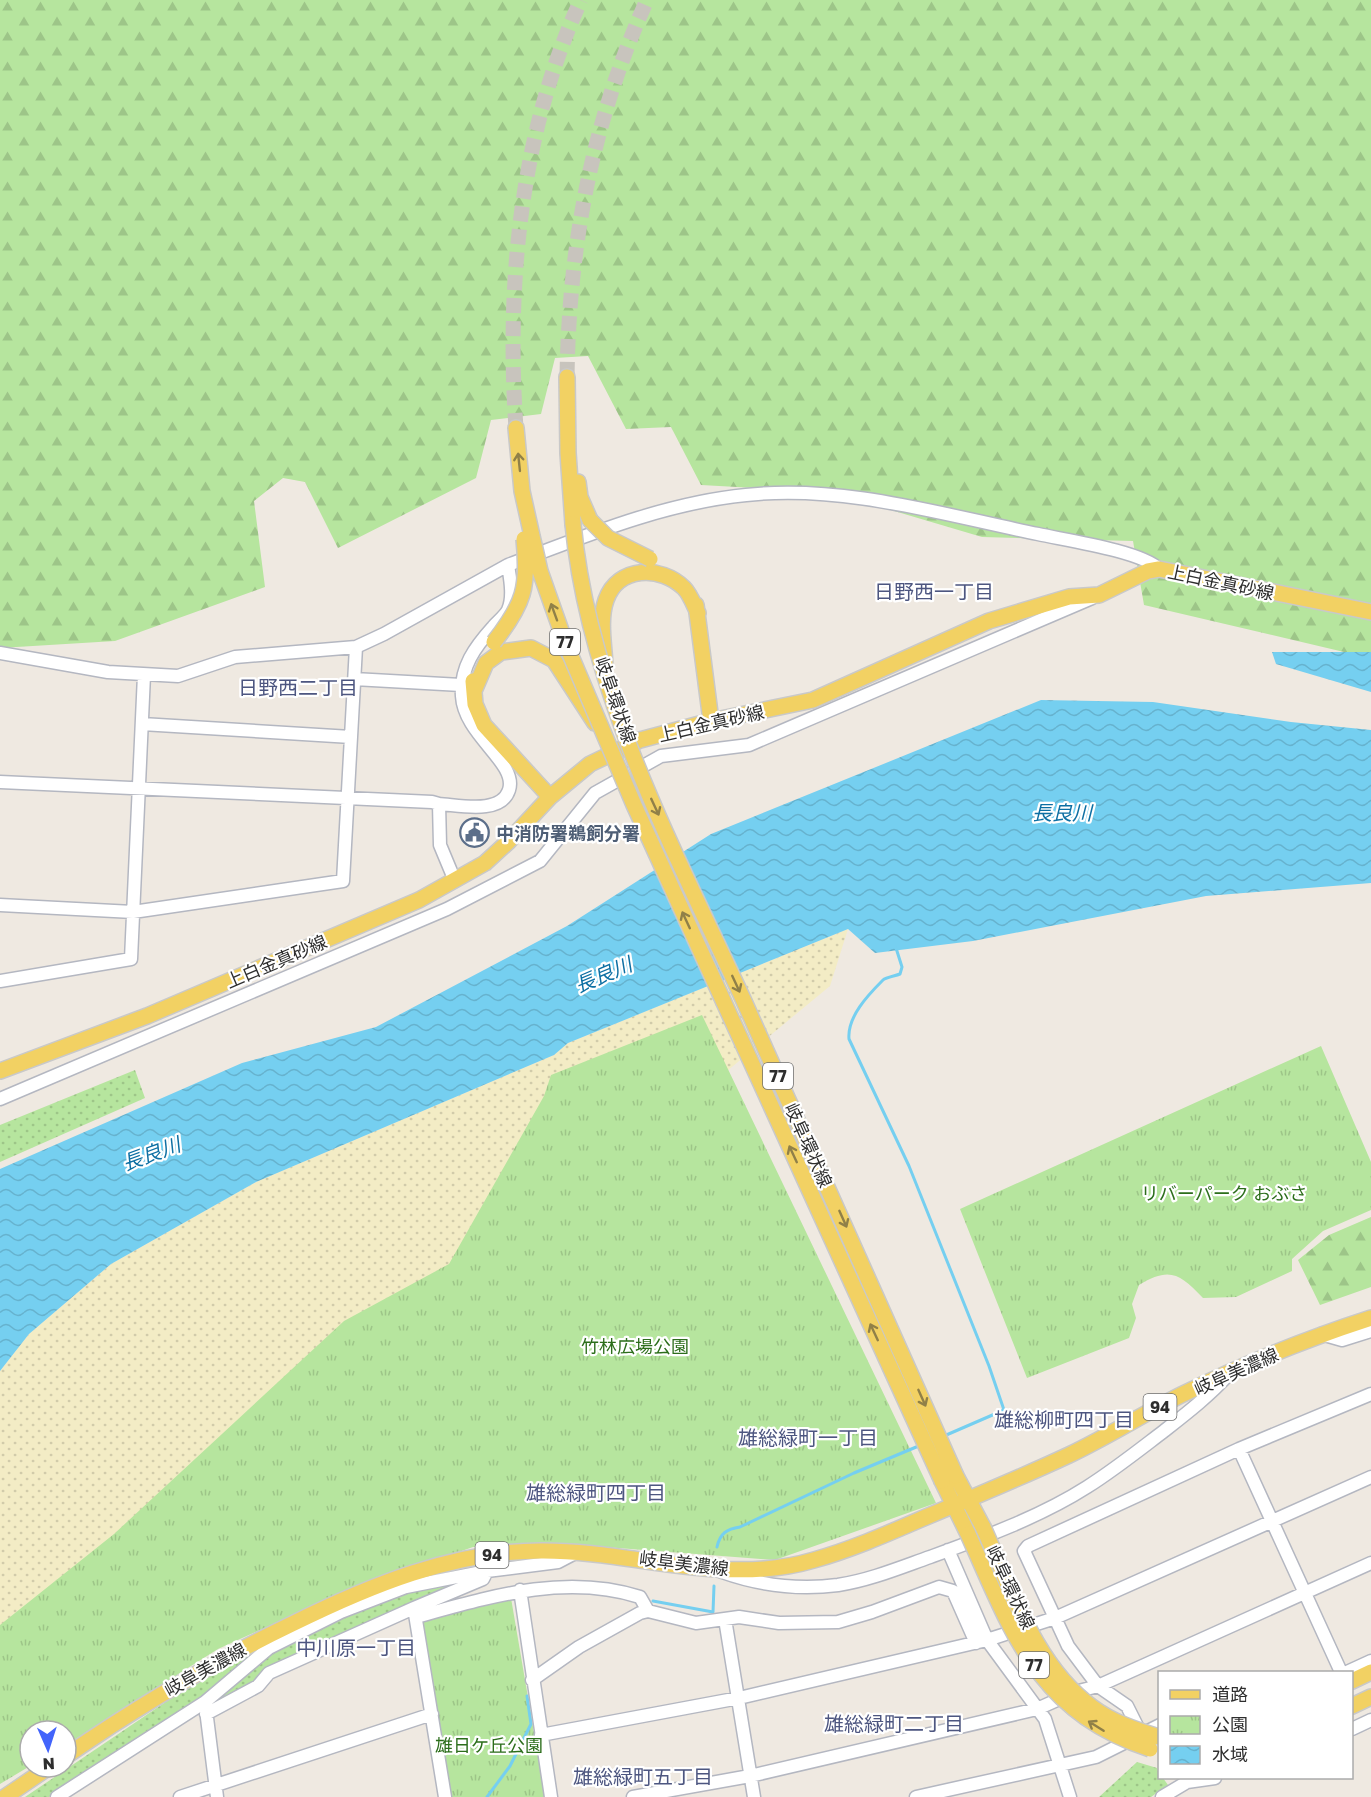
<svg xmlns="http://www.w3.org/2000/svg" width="1371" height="1797" font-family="'Golos Text','Noto Sans JP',sans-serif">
  <defs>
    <pattern id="grass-dots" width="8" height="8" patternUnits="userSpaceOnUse" patternTransform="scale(1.5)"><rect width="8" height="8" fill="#b6e59e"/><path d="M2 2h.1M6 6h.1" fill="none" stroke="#9dc588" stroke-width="1.8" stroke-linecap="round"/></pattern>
    <pattern id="forest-firs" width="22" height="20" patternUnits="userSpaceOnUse" patternTransform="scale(1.5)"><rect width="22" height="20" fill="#b6e59e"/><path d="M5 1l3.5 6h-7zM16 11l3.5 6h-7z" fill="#9dc588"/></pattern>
    <pattern id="sand-dots" width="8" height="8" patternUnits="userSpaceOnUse" patternTransform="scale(1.5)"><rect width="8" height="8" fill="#f3ecc5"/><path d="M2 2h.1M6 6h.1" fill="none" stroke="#d1cbaa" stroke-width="1.8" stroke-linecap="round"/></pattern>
    <pattern id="park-tufts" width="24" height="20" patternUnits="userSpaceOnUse" patternTransform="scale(1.5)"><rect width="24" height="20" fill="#b6e59e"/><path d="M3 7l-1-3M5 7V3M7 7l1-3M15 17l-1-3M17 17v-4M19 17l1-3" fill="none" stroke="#9dc588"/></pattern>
    <pattern id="water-waves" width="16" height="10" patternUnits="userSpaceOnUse" patternTransform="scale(1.5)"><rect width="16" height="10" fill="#75cff0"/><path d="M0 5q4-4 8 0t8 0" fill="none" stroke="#66b2ce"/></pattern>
  </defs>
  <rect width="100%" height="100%" fill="#efe9e1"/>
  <path fill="url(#grass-dots)" d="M135,1070L145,1098L0,1162V1125Z
    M458,1581L256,1681L202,1712L187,1706L49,1797H25L216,1668L342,1606Z
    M1137,1762L1157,1768L1160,1778H1163L1168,1785L1151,1797H1099Z"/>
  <path fill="url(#forest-firs)" d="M0,0H1371V652H1344L1144,605L1133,541L982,537L830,492L701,485L671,427L626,429L588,356L555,358L541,414L491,420L476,478L338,548L305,482L283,478L254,501L265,587L115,641L0,648Z
    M1371,1217V1287L1320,1305L1298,1260L1329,1235Z"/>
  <path fill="url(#sand-dots)" d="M848,929L830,986L704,1090L0,1643V1371L29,1334L111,1264L256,1182L554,1055L568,1043Z"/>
  <path fill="url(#park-tufts)" d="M702,1015L936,1503L775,1560L566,1544L473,1547L344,1592L218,1649L66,1745V1731H30V1766L0,1784V1625L114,1534L344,1321L449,1264L544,1096L551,1075Z
    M1321,1046L1371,1162V1210L1323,1231L1292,1259V1271L1236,1297L1203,1298C1180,1274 1170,1266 1139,1285L1132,1304L1136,1318L1129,1338L1027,1378L960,1209Z
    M511,1598L545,1797H450L422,1621Z"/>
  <path fill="url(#water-waves)" d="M1272,652H1371V692L1276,664Z
    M1041,700L1153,702L1291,722L1371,730V883L1206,896L973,941L875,953L848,929L568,1043L554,1055L256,1182L111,1264L29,1334L0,1371V1169L242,1063L376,1027L567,926L711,834Z"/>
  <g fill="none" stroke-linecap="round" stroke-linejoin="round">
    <path stroke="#75cff0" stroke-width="3" d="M896,948L902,967L900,974C895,976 886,977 883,980C868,995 847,1017 849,1039L909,1166L989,1366L1004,1410L944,1436
      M717,1547C720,1533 727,1529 740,1527L854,1473L921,1445
      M653,1601L713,1612L714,1586
      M487,1797L510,1766L531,1724L527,1696"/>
    <path stroke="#c8c4bd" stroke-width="15" stroke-dasharray="15 8" stroke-linecap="butt" d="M567,377C569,244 592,122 647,0
      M516,428C506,284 520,132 581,0"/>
    <defs>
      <path id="minor" d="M508,565C585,536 664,503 746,495C843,484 944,515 1038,534C1065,540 1141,551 1159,569
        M0,653L108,672L178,676L235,657L356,647L384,634L508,565C510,578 514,597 508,610C505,616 497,622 493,627C475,647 460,667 462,696C464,735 518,763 509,790C501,815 459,805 439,804
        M354,679L461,685
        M142,724L351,737
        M0,782L432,802L439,804L440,845L455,881
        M0,905L133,912L343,881L356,647
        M0,981L131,959L144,675
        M0,1099L447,909L540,861L595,793L661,756L749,745L1092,598
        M1321,1334L1342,1340L1371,1331
        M1239,1449L1341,1672
        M948,1550L987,1640L1045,1719L1070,1797
        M722,1572C759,1585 800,1590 838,1585C870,1580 899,1568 930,1557C982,1538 1040,1517 1087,1487C1114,1470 1139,1450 1164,1431C1187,1413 1209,1396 1229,1374
        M520,1590L551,1797
        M416,1617C489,1597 565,1573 640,1597L648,1611
        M725,1619L754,1797
        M1347,1672L1371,1661
        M532,1680L579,1647L640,1613L648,1611L696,1623L739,1617L779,1623L838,1622L872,1612L939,1587L953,1591L976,1643
        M206,1714L258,1686L269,1673L414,1608
        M1352,1729L1371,1720
        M1141,1734L1127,1706L1098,1686L1068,1646L1024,1551L1028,1546L1239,1449L1371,1394
        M541,1735L739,1698L987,1640L1055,1618L1371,1477
        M57,1797L205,1702
        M180,1797L432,1714
        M217,1797L205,1702L269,1648L341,1612L406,1587L487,1571
        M445,1797L414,1608L483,1579L487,1571L558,1562L577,1552
        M633,1797L750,1776L1037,1709L1075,1692L1098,1686L1371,1563
        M916,1797L1096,1757L1160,1725
        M1162,1797L1187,1782L1215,1778"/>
      <path id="major" d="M567,377L568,453L573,524
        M516,428L522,491L532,536
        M578,482L580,497L590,520
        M696,605L711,721
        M605,666C604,644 599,620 606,600C618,566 661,565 684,588C690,594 694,605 698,613
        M473,681L475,704L484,725L550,797
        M474,691L486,663L501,652L531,648L554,660L595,723
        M0,1071L147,1016L419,900L485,863L508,842L550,797L590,764L640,740L711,721L813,700L989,621L1069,597L1099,595L1148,571L1159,569L1371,612
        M956,1476L983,1527
        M942,1481L968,1534
        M1352,1681L1371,1672
        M1352,1706L1371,1697
        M66,1756C140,1705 211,1663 292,1624C369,1586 453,1551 540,1551C632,1550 724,1587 814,1560C853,1549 889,1533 926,1517C974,1497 1022,1477 1069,1455C1107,1437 1143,1414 1181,1395C1242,1365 1306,1339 1371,1318
        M5,1797L49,1767"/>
    </defs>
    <use href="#minor" stroke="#b4b7c1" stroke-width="15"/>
    <use href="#major" stroke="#c9c9c9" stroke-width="18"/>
    <use href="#minor" stroke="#fff" stroke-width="12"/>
    <use href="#major" stroke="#f2d163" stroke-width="15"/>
    <defs>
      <path id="major-bridge" d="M590,520L608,538L650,559
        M573,524C589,692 673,847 743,999C815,1157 886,1316 956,1476
        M532,536L540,571L565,642L634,805L942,1481
        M494,642C524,604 529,587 524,539
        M983,1527C1011,1588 1035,1666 1092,1707C1112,1722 1136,1730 1159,1737
        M968,1534C1013,1634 1037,1711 1150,1749"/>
    </defs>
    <use href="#major-bridge" stroke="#c9c9c9" stroke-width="18" stroke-linecap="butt"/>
    <use href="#major-bridge" stroke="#f2d163" stroke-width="15"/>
  </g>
  <defs><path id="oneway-shaft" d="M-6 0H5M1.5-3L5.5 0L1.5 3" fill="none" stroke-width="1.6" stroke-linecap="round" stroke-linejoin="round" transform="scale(1.5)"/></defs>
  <g stroke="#908048">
    <use href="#oneway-shaft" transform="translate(519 462) rotate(-96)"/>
    <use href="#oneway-shaft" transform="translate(554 612) rotate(-110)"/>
    <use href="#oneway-shaft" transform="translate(655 807) rotate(65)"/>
    <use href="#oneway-shaft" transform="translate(686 920) rotate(-115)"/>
    <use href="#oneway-shaft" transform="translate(736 984) rotate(65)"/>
    <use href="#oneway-shaft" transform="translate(793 1154) rotate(-115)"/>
    <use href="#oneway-shaft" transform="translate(843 1219) rotate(66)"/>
    <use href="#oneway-shaft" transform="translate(874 1332) rotate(-115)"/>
    <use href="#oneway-shaft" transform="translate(922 1398) rotate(66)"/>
    <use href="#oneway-shaft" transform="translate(1096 1726) rotate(-148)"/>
  </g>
  <defs>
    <symbol id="civic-ring" viewBox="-11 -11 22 22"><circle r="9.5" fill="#fff" stroke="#5c6f8a" stroke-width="1.5"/><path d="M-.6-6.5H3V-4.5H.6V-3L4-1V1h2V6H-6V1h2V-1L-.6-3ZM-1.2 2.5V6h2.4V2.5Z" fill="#5c6f8a"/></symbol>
  </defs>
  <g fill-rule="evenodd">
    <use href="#civic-ring" x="458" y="816" width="33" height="33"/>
  </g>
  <g text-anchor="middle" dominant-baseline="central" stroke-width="4.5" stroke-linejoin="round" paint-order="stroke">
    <g fill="#fff" stroke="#6d6d6d" stroke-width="1.5">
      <rect x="550" y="629" width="30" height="26" rx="4.5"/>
      <rect x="763" y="1063" width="30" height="26" rx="4.5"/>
      <rect x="1143.5" y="1394" width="33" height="26" rx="4.5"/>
      <rect x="475.5" y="1542" width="33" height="26" rx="4.5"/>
      <rect x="1019" y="1652" width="30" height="26" rx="4.5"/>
    </g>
    <g font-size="16" font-weight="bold" fill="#2e2e2e">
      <text x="565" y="642">77</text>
      <text x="778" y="1076">77</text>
      <text x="1160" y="1407">94</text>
      <text x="492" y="1555">94</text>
      <text x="1034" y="1665">77</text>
    </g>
    <g font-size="18" fill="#2e2e2e" stroke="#fff">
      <text transform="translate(1221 582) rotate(12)">上白金真砂線</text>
      <text transform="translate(616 700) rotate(71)">岐阜環状線</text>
      <text transform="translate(711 723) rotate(-13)">上白金真砂線</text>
      <text transform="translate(276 961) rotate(-23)">上白金真砂線</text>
      <text transform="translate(809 1145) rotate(66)">岐阜環状線</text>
      <text transform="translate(1236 1371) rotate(-24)">岐阜美濃線</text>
      <text transform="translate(684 1563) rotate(7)">岐阜美濃線</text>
      <text transform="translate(1011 1587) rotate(65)">岐阜環状線</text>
      <text transform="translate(205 1669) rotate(-29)">岐阜美濃線</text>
    </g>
    <g font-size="18" font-weight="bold" fill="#4e5e75" stroke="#fff" text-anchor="start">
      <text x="496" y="833">中消防署鵜飼分署</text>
    </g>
    <g font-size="18" fill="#2c6e1b" stroke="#fff">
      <text x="1224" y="1193">リバーパーク おぶさ</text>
      <text x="635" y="1346">竹林広場公園</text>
      <text x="489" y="1745">雄日ケ丘公園</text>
    </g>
    <g font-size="20" fill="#4d5680" stroke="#fff">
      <text x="934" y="591">日野西一丁目</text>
      <text x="298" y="687">日野西二丁目</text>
      <text x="1064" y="1419">雄総柳町四丁目</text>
      <text x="808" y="1437">雄総緑町一丁目</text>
      <text x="596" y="1492">雄総緑町四丁目</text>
      <text x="356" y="1647">中川原一丁目</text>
      <text x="894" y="1723">雄総緑町二丁目</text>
      <text x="643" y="1776">雄総緑町五丁目</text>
    </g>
    <g font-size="20" font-style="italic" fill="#0d6fa3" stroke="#fff">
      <text x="1062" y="812">長良川</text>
      <text transform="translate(603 974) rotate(-23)">長良川</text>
      <text transform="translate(151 1153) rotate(-20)">長良川</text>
    </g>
  </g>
  <rect x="1158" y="1671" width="195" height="108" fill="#ffffff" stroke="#ababab" stroke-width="1.5"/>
  <rect x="1170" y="1690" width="30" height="9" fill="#f2d163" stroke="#ababab" stroke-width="1.5"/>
  <text x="1212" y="1701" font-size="18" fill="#2e2e2e">道路</text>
  <rect x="1170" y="1716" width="30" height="18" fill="url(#park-tufts)" stroke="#ababab" stroke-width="1.5"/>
  <text x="1212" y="1731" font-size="18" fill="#2e2e2e">公園</text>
  <rect x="1170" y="1746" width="30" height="18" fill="url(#water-waves)" stroke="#ababab" stroke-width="1.5"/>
  <text x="1212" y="1761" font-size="18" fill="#2e2e2e">水域</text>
  <g transform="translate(48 1749) rotate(177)"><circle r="28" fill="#ffffff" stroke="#ababab" stroke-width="1.5"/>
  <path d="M0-4.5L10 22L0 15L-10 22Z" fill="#4264fb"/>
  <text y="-9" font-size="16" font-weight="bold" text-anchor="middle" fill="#2e2e2e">N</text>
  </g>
</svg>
